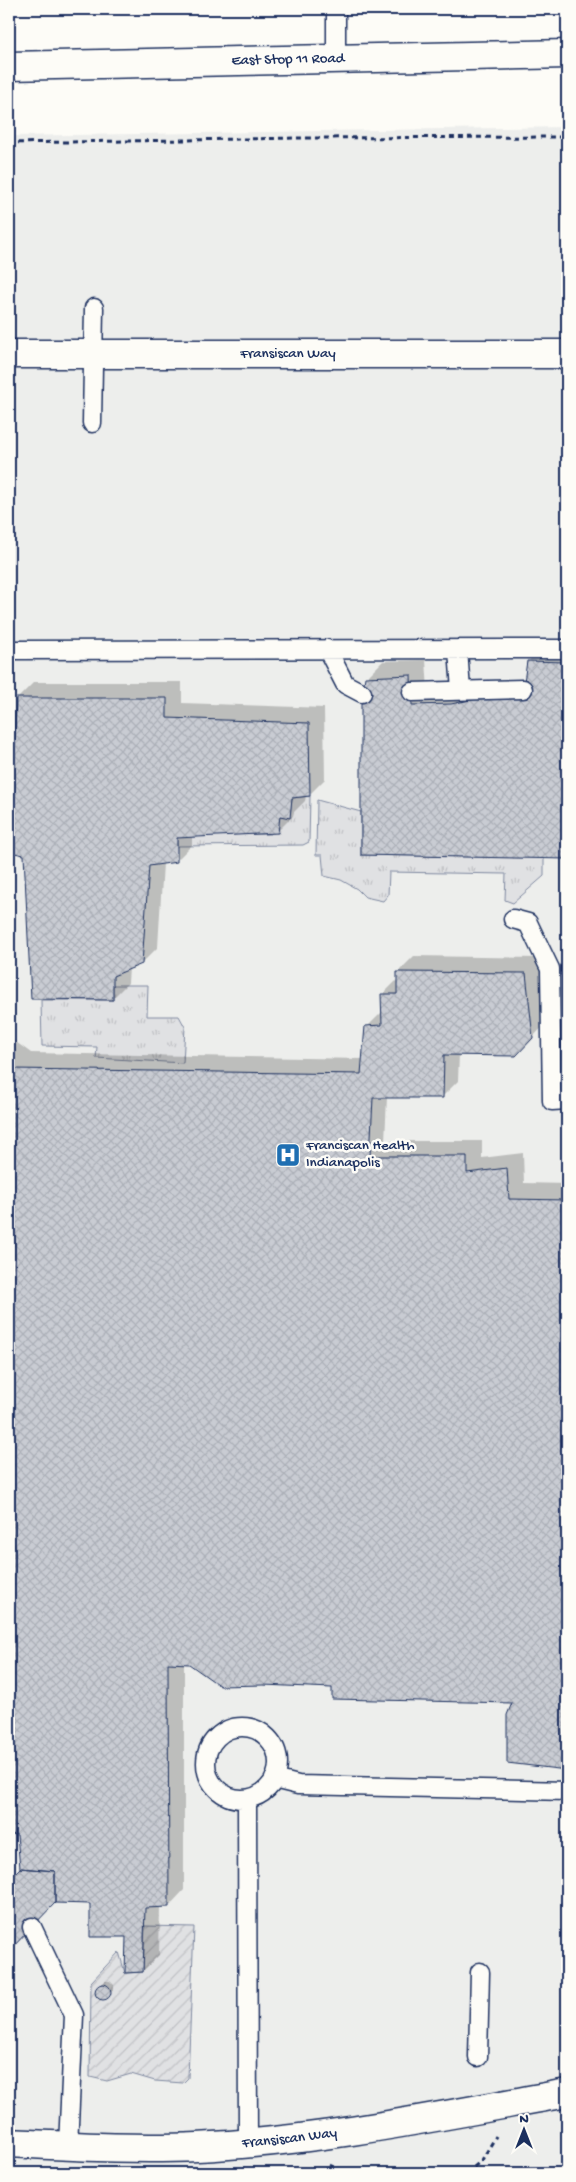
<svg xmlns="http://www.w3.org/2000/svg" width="576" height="2182" font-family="'Gochi Hand',sans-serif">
  <defs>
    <pattern id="grass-tufts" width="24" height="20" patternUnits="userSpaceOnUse" patternTransform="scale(1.25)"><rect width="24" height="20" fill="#e0e1e3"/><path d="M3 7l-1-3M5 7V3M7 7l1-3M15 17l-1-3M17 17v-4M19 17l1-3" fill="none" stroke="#c0c1c5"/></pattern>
    <pattern id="garden-furrows" width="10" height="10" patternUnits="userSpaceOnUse" patternTransform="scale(1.25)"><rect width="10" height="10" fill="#e0e1e3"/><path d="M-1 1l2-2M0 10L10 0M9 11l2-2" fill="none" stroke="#c0c1c5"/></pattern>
    <pattern id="building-cross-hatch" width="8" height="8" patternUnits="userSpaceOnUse" patternTransform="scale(1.25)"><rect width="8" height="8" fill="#c9ccd3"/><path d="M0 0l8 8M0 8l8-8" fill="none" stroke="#acb0b8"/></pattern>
  </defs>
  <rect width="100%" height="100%" fill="#fdfcf7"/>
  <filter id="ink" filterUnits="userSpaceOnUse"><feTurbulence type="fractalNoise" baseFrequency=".02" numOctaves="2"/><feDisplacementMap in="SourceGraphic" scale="10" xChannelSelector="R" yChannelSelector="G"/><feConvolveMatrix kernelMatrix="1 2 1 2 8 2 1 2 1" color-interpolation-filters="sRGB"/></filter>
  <g filter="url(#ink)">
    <path fill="#edeeec" d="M567,127V2173H9V136Z"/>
    <path fill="url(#grass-tufts)" stroke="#7e88a0" d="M310,796L309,842L303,845L177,846V835L271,834L273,817L290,815L292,798Z
      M317,800L361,812V855L544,858V876L513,903L505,900L506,874L389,872L388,895L383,901L365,897L357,889L341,880L324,876L322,855H316Z
      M113,985H148L147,1016H179L185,1027L183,1063L96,1058L97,1047L42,1046L41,1000H113Z"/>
    <path fill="url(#garden-furrows)" stroke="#7e88a0" d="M145,1926L194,1927L188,2078L183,2083L155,2081L131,2074L107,2081L90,2077L91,1982L119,1952L125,1973L143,1972Z"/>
    <path fill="#0003" d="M544,645L567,646V857L362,854L367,677L383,661L426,660L428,690L526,682L529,661Z
      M34,682H182V703L324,708L325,779L309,795L306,796L305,801L294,812L293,816L277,832L192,836V845L176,861L163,863L158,947L142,963L129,968L128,983L112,999L18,698Z
      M414,956L541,958L548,1021L532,1038L459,1054L458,1081L442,1097H387L385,1141H482V1158L523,1153L524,1183L567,1184V1769L508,1762L514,1702L334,1687L184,1663V1890L169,1906H160L159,1955L143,1971L127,1936L91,1903L54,1902L9,1950V1880L21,1869L18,1834L9,1833V1037L31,1053L364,1059L367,1027L383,1011L382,995L398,979V972Z
      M105,1981H110L114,1985V1989L101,1998L97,1994V1989Z"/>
    <path fill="url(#building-cross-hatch)" stroke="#1b2f5e" d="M527,661L567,662V859L361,855V702L365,677L411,675L412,705L451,704L523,689Z
      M16,698H167V718L309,723L310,796L292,798L290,818L280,816L278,833L177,838V862L149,866L142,964L113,976V1000L31,999L24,855L10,852Z
      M397,972L526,973L533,1038L516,1056L444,1055L443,1098H373L370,1156H467V1173L507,1168L509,1199L567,1200V1770L507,1763V1715L512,1703L332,1699V1688L263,1685L220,1686L189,1664L168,1663L169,1907L145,1908L143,1972L125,1973L126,1937H90V1904L55,1903V1871L20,1868L17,1835L9,1834V1064L14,1069L361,1074L365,1026L382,1025L381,994H397Z
      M20,1868L55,1871V1903L9,1951V1879Z
      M95 1992a8 8 0 1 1 16 0a8 8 0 1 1-16 0Z"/>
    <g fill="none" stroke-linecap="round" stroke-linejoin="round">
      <defs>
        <path id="service" d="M336,59V9
          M92,423L94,308
          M327,649L345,684L362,693
          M9,650L567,649
          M458,650L461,690
          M412,692L523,689
          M513,919L528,923L550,969L552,1101L567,1100
          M206 1763a36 36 0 1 1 72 0a36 36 0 1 1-72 0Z
          M274,1779L298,1785L567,1791
          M247,1799L248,2143
          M32,1927L74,2015L68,2146
          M478,2057L480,1972"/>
        <g id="minor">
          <path id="s1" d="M9,354H567"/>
          <path id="s2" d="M9,2143C71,2146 135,2150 197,2147C322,2141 445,2115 567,2093"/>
        </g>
        <g id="secondary">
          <path id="s3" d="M9,66L567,54"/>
        </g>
      </defs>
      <use href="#service" stroke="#1b2f5e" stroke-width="21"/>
      <use href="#minor" stroke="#1b2f5e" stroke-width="31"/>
      <use href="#secondary" stroke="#1b2f5e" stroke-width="31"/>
      <path stroke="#1b2f5e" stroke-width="3" stroke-dasharray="5 4" stroke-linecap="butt" d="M9,143L300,138L567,137
        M329,2165L349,2173
        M467,2173L482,2160L496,2136"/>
      <use href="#service" stroke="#fdfcf7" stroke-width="18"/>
      <use href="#minor" stroke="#fdfcf7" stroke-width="28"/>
      <use href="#secondary" stroke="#fdfcf7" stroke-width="28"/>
    </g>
  </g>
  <defs>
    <symbol id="hospital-square" viewBox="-11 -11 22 22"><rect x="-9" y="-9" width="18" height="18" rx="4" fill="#1f6fb2" stroke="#fdfcf7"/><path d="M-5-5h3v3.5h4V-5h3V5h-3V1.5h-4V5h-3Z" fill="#fff"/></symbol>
  </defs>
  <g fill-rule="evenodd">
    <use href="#hospital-square" x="274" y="1141" width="28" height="28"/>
  </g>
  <g text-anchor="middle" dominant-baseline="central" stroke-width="5" stroke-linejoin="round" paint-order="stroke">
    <g font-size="15" fill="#1b2f5e" stroke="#fdfcf7">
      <text stroke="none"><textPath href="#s3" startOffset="279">East Stop 11 Road</textPath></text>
      <text stroke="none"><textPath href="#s1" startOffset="279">Fransiscan Way</textPath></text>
      <text stroke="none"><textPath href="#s2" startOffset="281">Fransiscan Way</textPath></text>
    </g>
    <g font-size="15" fill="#1b2f5e" stroke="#fdfcf7" text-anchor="start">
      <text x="306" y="1146">Franciscan Health<tspan x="306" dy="17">Indianapolis</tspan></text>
    </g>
  </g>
  <rect width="576" height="2182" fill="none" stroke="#fdfcf7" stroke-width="30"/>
  <rect x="15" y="15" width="546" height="2152" fill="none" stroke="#1b2f5e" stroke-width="2" filter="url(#ink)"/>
  <g transform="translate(524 2130)" stroke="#fdfcf7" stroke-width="4" paint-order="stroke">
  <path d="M0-4L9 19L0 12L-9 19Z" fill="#1b2f5e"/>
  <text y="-8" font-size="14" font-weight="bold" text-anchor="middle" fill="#1b2f5e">N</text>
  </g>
</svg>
